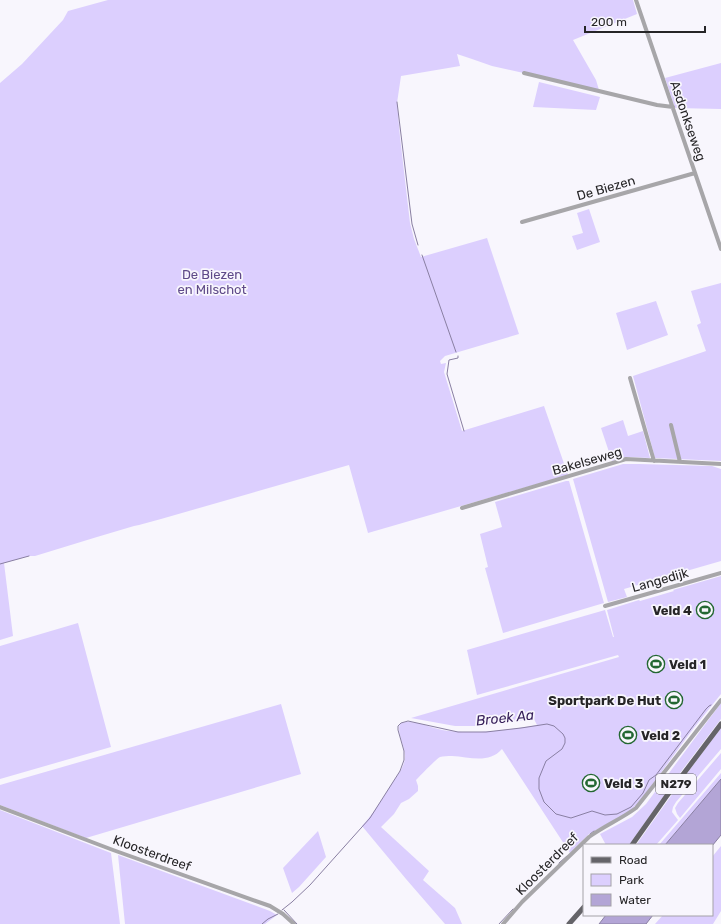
<svg xmlns="http://www.w3.org/2000/svg" width="721" height="924" font-family="Rubik,sans-serif">
  <rect width="100%" height="100%" fill="#f8f6fd"/>
  <path fill="#dccffe" d="M108,0H633L637,14L573,40L596,80L599,90L492,66L472,59L457,54L460,66L401,76L397,103L400,137L410,223L414,239L421,257L487,238L519,334L445,356L440,361L441,364L446,363L444,372L462,431L544,406L568,475L368,533L349,465L161,519L139,525L134,526L97,537L35,556H29L4,563L13,636L0,640V83L22,64L63,20L68,11Z
    M721,63V109L675,108L665,78Z
    M539,82L600,97L596,110L533,107Z
    M589,209L600,242L577,250L572,236L583,233L577,213Z
    M721,283V461L655,458L633,376L706,351L697,325L701,323L691,291Z
    M656,301L668,335L627,350L616,313Z
    M623,420L628,436L643,431L650,458L627,457L612,461L601,428Z
    M623,464H639L712,466L721,469V561L624,589L627,597L608,602L573,479Z
    M566,481H569L604,603L503,633L485,568L488,567L480,534L502,527L495,502Z
    M721,576V694L693,729L641,800L630,811L589,834L570,853L502,749C489,764 470,757 452,756C448,756 443,756 440,757C435,760 422,774 417,779L416,780L418,786V791L409,799L401,803L394,814L381,827L429,871L423,880L455,908L462,924H445L406,879L362,826C374,813 382,799 391,785C396,777 405,767 405,757C406,748 396,732 400,724C411,718 430,728 442,730C472,735 508,730 537,725L534,719L475,726H455L411,718L619,657L618,655L611,657L477,695L467,650L605,610L613,637H614L607,610L639,600L640,601L674,591L673,590Z
    M78,623L111,747L0,779V646Z
    M721,703V719L683,769L629,845H606L600,834L632,817L646,804Z
    M281,704L301,774L86,838L0,805V785Z
    M721,728V749L676,802L673,807L672,812L678,820L656,845H636L688,772Z
    M721,753V769L680,818L677,814L675,808L678,803Z
    M721,773V779L665,845H659Z
    M0,810L111,853L120,924H0Z
    M318,831L326,857L299,887L292,893L283,868Z
    M721,846V911L713,924H655L663,915H712V857Z
    M118,855L270,911L277,915L265,924H125Z"/>
  <path fill="#b3a5d6" stroke="#897fa2" d="M721,779V835L712,846V845H665Z
    M606,915H653L646,924H599Z"/>
  <g fill="none" stroke-linecap="round" stroke-linejoin="round">
    <path stroke="#897fa2" stroke-width="1" d="M397,102L412,224L418,245
      M422,255L456,352
      M458,356V358L449,360L447,374L464,431
      M0,564L29,556
      M590,834L594,831
      M559,863L567,856
      M282,910L292,902L310,885L370,818L400,771L404,760V751L398,730V726L401,723L408,721L458,732H486L521,728L547,724L554,726L563,734L565,738V743L562,749L546,761L539,778V789L544,802L556,814L571,818L592,811L605,815L617,814L631,807L643,793L649,780L656,775L706,709L709,706L711,705
      M284,910L297,924
      M262,924L268,919L278,914
      M499,924L513,909"/>
    <path stroke="#a7a6a9" stroke-width="4" d="M636,0L721,249
      M524,73L657,105L673,107
      M522,222L695,173
      M630,378L654,461
      M671,425L680,462
      M462,508L626,459L721,464
      M605,606L721,573
      M0,807L113,850L270,906L283,914L294,924
      M503,924L522,902L589,837C604,826 621,819 636,808L721,700"/>
    <path stroke="#656469" stroke-width="5" d="M632,845L666,797L721,724
      M569,924L584,907"/>
  </g>
  <defs>
    <symbol id="stadium-ring" viewBox="-11 -11 22 22"><circle r="9.5" fill="#f8f6fd" stroke="#236732" stroke-width="1.5"/><path d="M0-5a6.5 5 0 1 0 0 10a6.5 5 0 1 0 0-10ZM-3.5-1.8h7v3.6h-7Z" fill="#236732"/></symbol>
  </defs>
  <g fill-rule="evenodd">
    <use href="#stadium-ring" x="695" y="600" width="20" height="20"/>
    <use href="#stadium-ring" x="646" y="654" width="20" height="20"/>
    <use href="#stadium-ring" x="664" y="690" width="20" height="20"/>
    <use href="#stadium-ring" x="618" y="725" width="20" height="20"/>
    <use href="#stadium-ring" x="581" y="773" width="20" height="20"/>
  </g>
  <g text-anchor="middle" dominant-baseline="central" stroke-width="3.5" stroke-linejoin="round" paint-order="stroke">
    <rect fill="#f8f6fd" stroke="#656467" stroke-width="1" x="656" y="774" width="40" height="20" rx="3"/>
    <g font-size="12" font-weight="bold" fill="#262527">
      <text x="676" y="784">N279</text>
    </g>
    <g font-size="13" fill="#262527" stroke="#f8f6fd">
      <text transform="translate(688 121) rotate(71)">Asdonkseweg</text>
      <text transform="translate(606 188) rotate(-16)">De Biezen</text>
      <text transform="translate(587 461) rotate(-16)">Bakelseweg</text>
      <text transform="translate(660 580) rotate(-16)">Langedijk</text>
      <text transform="translate(152 853) rotate(20)">Kloosterdreef</text>
      <text transform="translate(547 864) rotate(-45)">Kloosterdreef</text>
    </g>
    <g font-size="13" fill="#5f4a89" stroke="#f8f6fd">
      <text x="212" y="274">De Biezen<tspan x="212" dy="15">en Milschot</tspan></text>
    </g>
    <g font-size="13" font-weight="bold" fill="#262527" stroke="#f8f6fd" text-anchor="start">
      <text x="692" y="610" text-anchor="end">Veld 4</text>
      <text x="669" y="664">Veld 1</text>
      <text x="661" y="700" text-anchor="end">Sportpark De Hut</text>
      <text x="641" y="735">Veld 2</text>
      <text x="604" y="783">Veld 3</text>
    </g>
    <g font-size="14" font-style="italic" fill="#37205b" stroke="#f8f6fd">
      <text transform="translate(505 718) rotate(-6)">Broek Aa</text>
    </g>
  </g>
  <rect x="583" y="844" width="130" height="72" fill="#f8f6fd" stroke="#a4a2a7"/>
  <rect x="591" y="857" width="20" height="6" fill="#656469" stroke="#a4a2a7"/>
  <text x="619" y="864" font-size="12" fill="#262527">Road</text>
  <rect x="591" y="874" width="20" height="12" fill="#dccffe" stroke="#a4a2a7"/>
  <text x="619" y="884" font-size="12" fill="#262527">Park</text>
  <rect x="591" y="894" width="20" height="12" fill="#b3a5d6" stroke="#a4a2a7"/>
  <text x="619" y="904" font-size="12" fill="#262527">Water</text>
  <path d="M585 26v6h120v-6" fill="none" stroke="#262527" stroke-width="2"/>
  <text x="591" y="26" font-size="12" fill="#262527" stroke="#f8f6fd" stroke-width="3" paint-order="stroke">200 m</text>
</svg>
